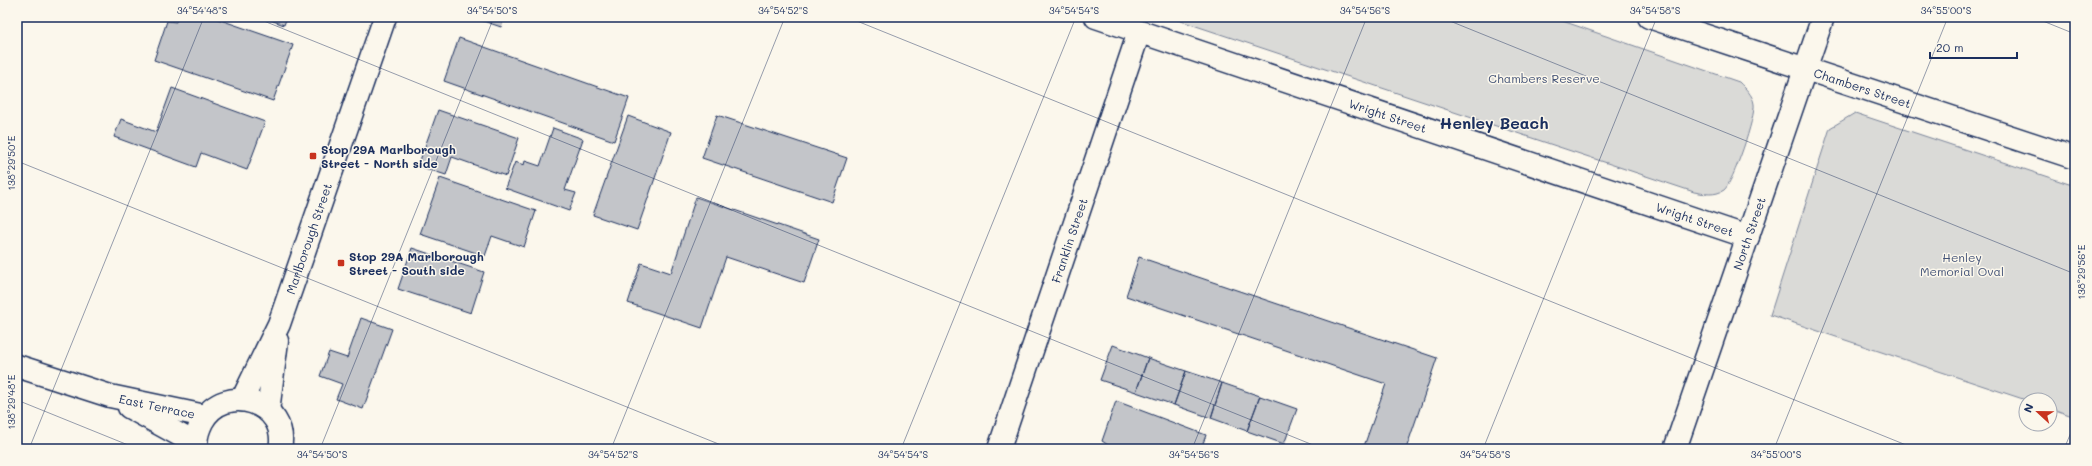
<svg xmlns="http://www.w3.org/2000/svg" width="2092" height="466" font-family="Mali,sans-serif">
  <rect width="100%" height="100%" fill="#fbf7ec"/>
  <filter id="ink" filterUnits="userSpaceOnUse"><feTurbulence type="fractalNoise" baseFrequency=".025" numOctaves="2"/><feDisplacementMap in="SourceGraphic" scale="8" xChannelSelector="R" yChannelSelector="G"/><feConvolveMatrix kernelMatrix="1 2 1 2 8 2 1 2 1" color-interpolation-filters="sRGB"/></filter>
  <g filter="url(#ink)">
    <path fill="#dadad7" stroke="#7a849a" d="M1169,17H1551L1739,82C1745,88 1753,95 1754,104C1756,116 1733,183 1724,190C1715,196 1705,194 1694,192Z
      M1855,113L2075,186V417L2050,408V400H2026L1770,315L1830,128Z"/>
    <path fill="#c3c5c9" stroke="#1b2f5e" d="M178,17H212L293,45L273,101L154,60L167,21L176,22Z
      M262,17H287L284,25Z
      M472,17H504L501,27Z
      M459,38L629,98L614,141L444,81Z
      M172,88L265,122L247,170L201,153L196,167L114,137L121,119L156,132Z
      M438,110L519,138L506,176L452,157L446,175L418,166Z
      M717,115L847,158L832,202L702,158Z
      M628,116L671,132L637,230L593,215Z
      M553,128L583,139L565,190L576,193L569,211L505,188L515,162L524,165L525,161L540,166Z
      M440,178L536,211L524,247L492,236L485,256L420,234Z
      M696,197L819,239L804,283L726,257L702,328L628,303L641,263L671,273Z
      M412,248L484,272L471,313L398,289Z
      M1139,257L1437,358L1406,449H1363L1386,384L1126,296Z
      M361,318L392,329L363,409L336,399L342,384L320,376L329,352L347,358Z
      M1113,345L1148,358L1136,392L1100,380Z
      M1148,358L1186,371L1174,405L1136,392Z
      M1186,371L1222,383L1211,418L1174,405Z
      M1222,383L1260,396L1247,431L1211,418Z
      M1260,396L1297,409L1284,444L1247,431Z
      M1116,401L1206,435L1201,449H1106L1108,445L1102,441Z"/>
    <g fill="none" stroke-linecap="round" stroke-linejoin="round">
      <defs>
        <g id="minor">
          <path id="s1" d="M1096,17L1748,237"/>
          <path id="s2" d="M1649,17L2075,158"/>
          <path id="s3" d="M17,366L110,396L205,416"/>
          <path id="s4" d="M242,400L279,324L385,17"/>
          <path d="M129,407L196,444"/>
          <path d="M268,411L277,341"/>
          <path d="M197,449C195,440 198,430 202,422C224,380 290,403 280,449"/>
          <path id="s5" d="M999,449L1139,32"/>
          <path id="s6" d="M1675,449L1823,17"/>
        </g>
      </defs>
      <use href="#minor" stroke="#1b2f5e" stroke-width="25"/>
      <use href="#minor" stroke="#fbf7ec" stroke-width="22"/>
    </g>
  </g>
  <path fill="none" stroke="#1b2f5e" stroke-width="1" stroke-opacity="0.45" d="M254,17L1323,449M847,17L1916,449M1440,17L2075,274M2033,17L2075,34M17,161L731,449M17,400L138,449M29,449L204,17M320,449L494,17M611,449L785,17M901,449L1076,17M1192,449L1367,17M1483,449L1657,17M1774,449L1948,17M2064,449L2075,423"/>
  <g fill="#c8321e" stroke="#fbf7ec" stroke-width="1.5">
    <rect x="309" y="152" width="8" height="8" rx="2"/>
    <rect x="337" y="259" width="8" height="8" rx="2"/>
  </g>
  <g text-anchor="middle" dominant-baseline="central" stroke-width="3" stroke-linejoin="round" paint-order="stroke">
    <g font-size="12" fill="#415176" stroke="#fbf7ec">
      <text x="1544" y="78">Chambers Reserve</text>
      <text x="1962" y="257">Henley<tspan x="1962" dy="14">Memorial Oval</tspan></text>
    </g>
    <g font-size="12" fill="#1b2f5e" stroke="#fbf7ec">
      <text stroke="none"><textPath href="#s2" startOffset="225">Chambers Street</textPath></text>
      <text stroke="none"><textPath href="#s1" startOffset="308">Wright Street</textPath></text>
      <text stroke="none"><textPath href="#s1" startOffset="632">Wright Street</textPath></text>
      <text stroke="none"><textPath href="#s6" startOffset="228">North Street</textPath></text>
      <text stroke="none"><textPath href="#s4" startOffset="175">Marlborough Street</textPath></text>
      <text stroke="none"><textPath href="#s5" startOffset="220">Franklin Street</textPath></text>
      <text stroke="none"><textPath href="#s3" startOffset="146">East Terrace</textPath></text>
    </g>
    <g font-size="12" font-weight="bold" fill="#1b2f5e" stroke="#fbf7ec" text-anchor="start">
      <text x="321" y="149">Stop 29A Marlborough<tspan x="321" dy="14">Street - North side</tspan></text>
      <text x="349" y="256">Stop 29A Marlborough<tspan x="349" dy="14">Street - South side</tspan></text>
    </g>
    <g font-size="16" font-weight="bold" fill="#1b2f5e" stroke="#fbf7ec">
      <text x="1494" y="122">Henley Beach</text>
    </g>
  </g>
  <rect width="2092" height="466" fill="none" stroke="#fbf7ec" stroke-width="44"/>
  <g transform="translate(2038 412) rotate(292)"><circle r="19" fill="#fbf7ec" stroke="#a1a7b3"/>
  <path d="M0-3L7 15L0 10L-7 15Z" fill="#c8321e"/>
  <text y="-6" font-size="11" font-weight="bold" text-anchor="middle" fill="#1b2f5e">N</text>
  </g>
  <path d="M1930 52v6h87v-6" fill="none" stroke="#1b2f5e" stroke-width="2"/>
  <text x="1936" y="52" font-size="12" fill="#1b2f5e" stroke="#fbf7ec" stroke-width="3" paint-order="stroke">20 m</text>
  <rect x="22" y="22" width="2048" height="422" fill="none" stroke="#1b2f5e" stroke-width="1.5"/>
  <g font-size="10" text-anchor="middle" fill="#1b2f5e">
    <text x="202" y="14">34°54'48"S</text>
    <text x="492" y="14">34°54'50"S</text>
    <text x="783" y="14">34°54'52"S</text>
    <text x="1074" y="14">34°54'54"S</text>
    <text x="1365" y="14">34°54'56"S</text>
    <text x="1655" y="14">34°54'58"S</text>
    <text x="1946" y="14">34°55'00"S</text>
    <text transform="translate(11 163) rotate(-90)" y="4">138°29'50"E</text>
    <text transform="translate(2081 272) rotate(-90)" y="4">138°29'56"E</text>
    <text transform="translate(11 402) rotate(-90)" y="4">138°29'48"E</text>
    <text x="322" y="458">34°54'50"S</text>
    <text x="613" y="458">34°54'52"S</text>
    <text x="903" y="458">34°54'54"S</text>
    <text x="1194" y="458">34°54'56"S</text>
    <text x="1485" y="458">34°54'58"S</text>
    <text x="1776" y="458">34°55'00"S</text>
  </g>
</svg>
